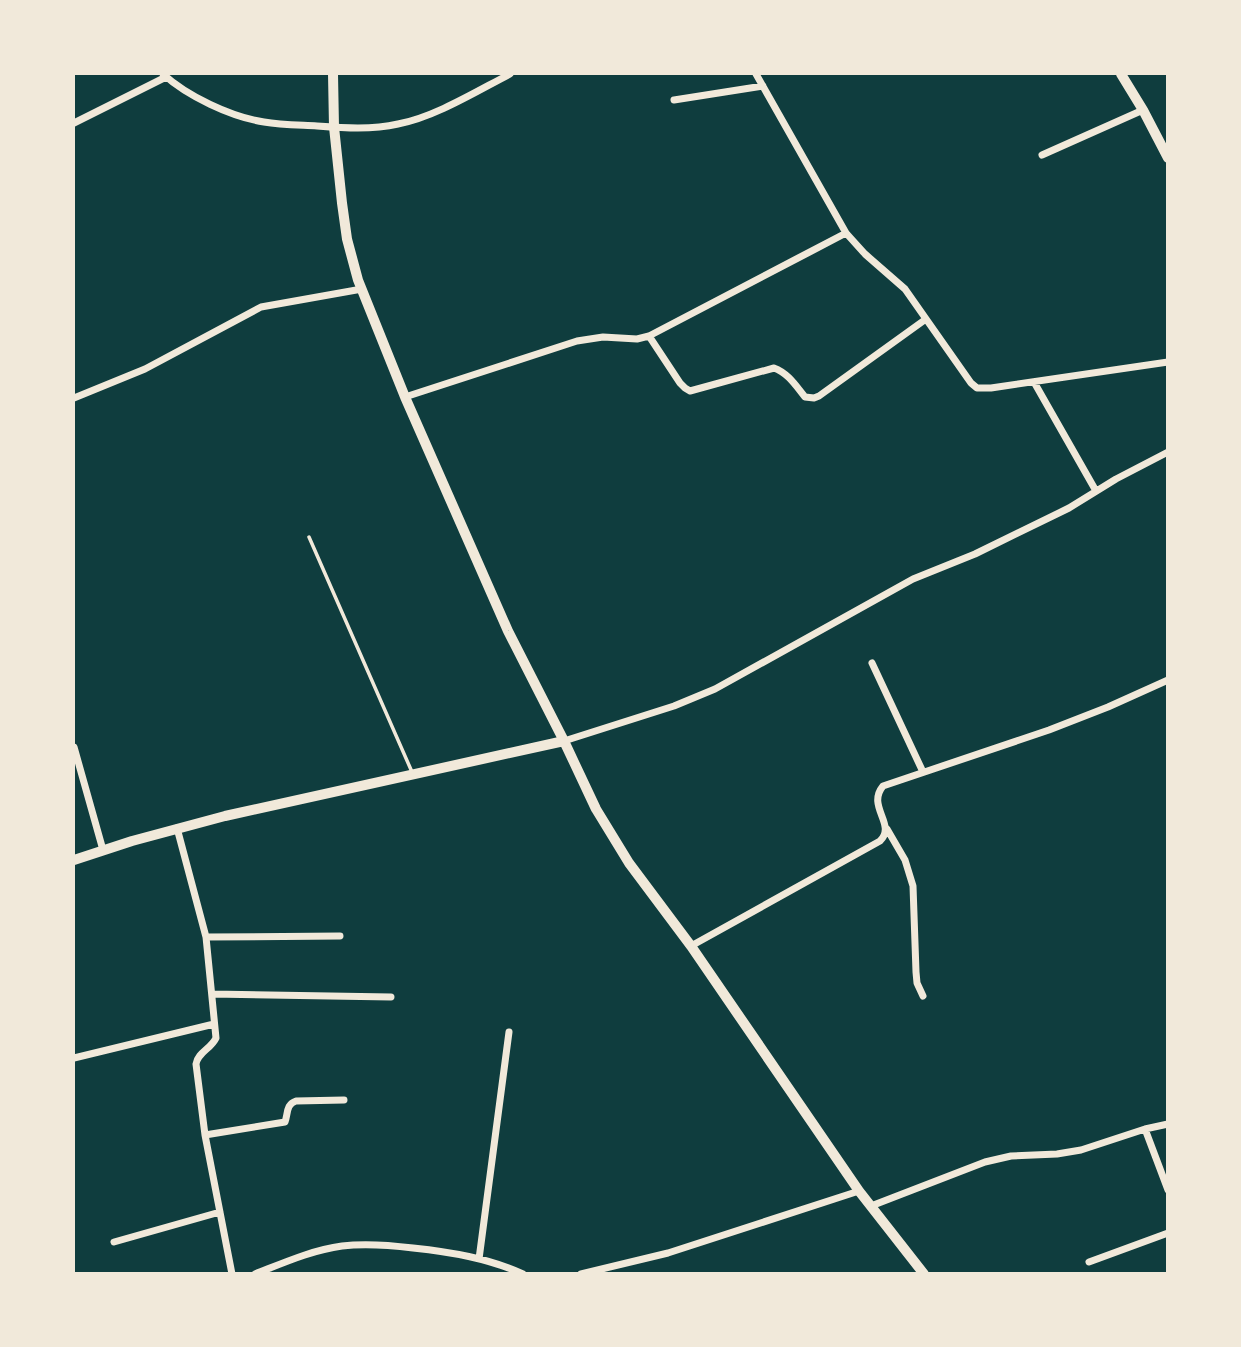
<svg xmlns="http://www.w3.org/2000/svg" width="1241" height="1347" font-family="Rubik,sans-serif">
  <rect width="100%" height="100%" fill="#0f3d3e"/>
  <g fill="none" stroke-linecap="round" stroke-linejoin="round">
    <path stroke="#f1e9da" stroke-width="3.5" d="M309,537L412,772"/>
    <path stroke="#f1e9da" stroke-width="7" d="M163,74C187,96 231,117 264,122C281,125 300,125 317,126C344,128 372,130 398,124C435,117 477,91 510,74
      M756,74L846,233L865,254L905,289L971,383L977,388H991L1168,362
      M674,100L763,86
      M74,123L166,77
      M1042,155L1143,110
      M649,336L680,383L685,388L690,391L774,368C788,373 796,386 805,397L814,398L819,396L926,319
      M1034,382L1096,491
      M405,397L577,341L603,337L637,339L649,336L846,233
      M74,398L145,369L261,307L362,289
      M872,663L923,772
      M564,741L674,706L715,689L913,579L975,554L1069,508L1116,479L1168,452
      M74,747L103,850
      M177,828L206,937L216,1038C211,1049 198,1052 196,1064L205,1135L232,1274
      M887,829L905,860L913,886L916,972L917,983L923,996
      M206,937L340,936
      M691,946L880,841C897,824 866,807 883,786L1049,730L1108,707L1168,680
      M212,994L391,997
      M74,1058L214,1024
      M1145,1129L1168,1190
      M205,1135L285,1122C288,1114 286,1104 296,1101L344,1100
      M871,1206L985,1162L1011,1156L1057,1154L1081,1150L1145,1129L1168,1124
      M114,1242L220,1212
      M479,1259L509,1032
      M1089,1262L1168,1233
      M255,1274C283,1263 312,1250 342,1246C366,1243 389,1245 413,1248C450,1252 488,1258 523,1274
      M581,1274L668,1253L859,1191"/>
    <path stroke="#f1e9da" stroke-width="10" d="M333,74L334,127L342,203L347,239L358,280L405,397L508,631L564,741L596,809L629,863L691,946L859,1191L924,1274
      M74,860L132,841L225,816L564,741"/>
    <path stroke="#f1e9da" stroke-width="10" d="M1121,74L1143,110L1168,158"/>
  </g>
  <rect width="1241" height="1347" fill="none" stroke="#f1e9da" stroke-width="150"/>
</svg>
